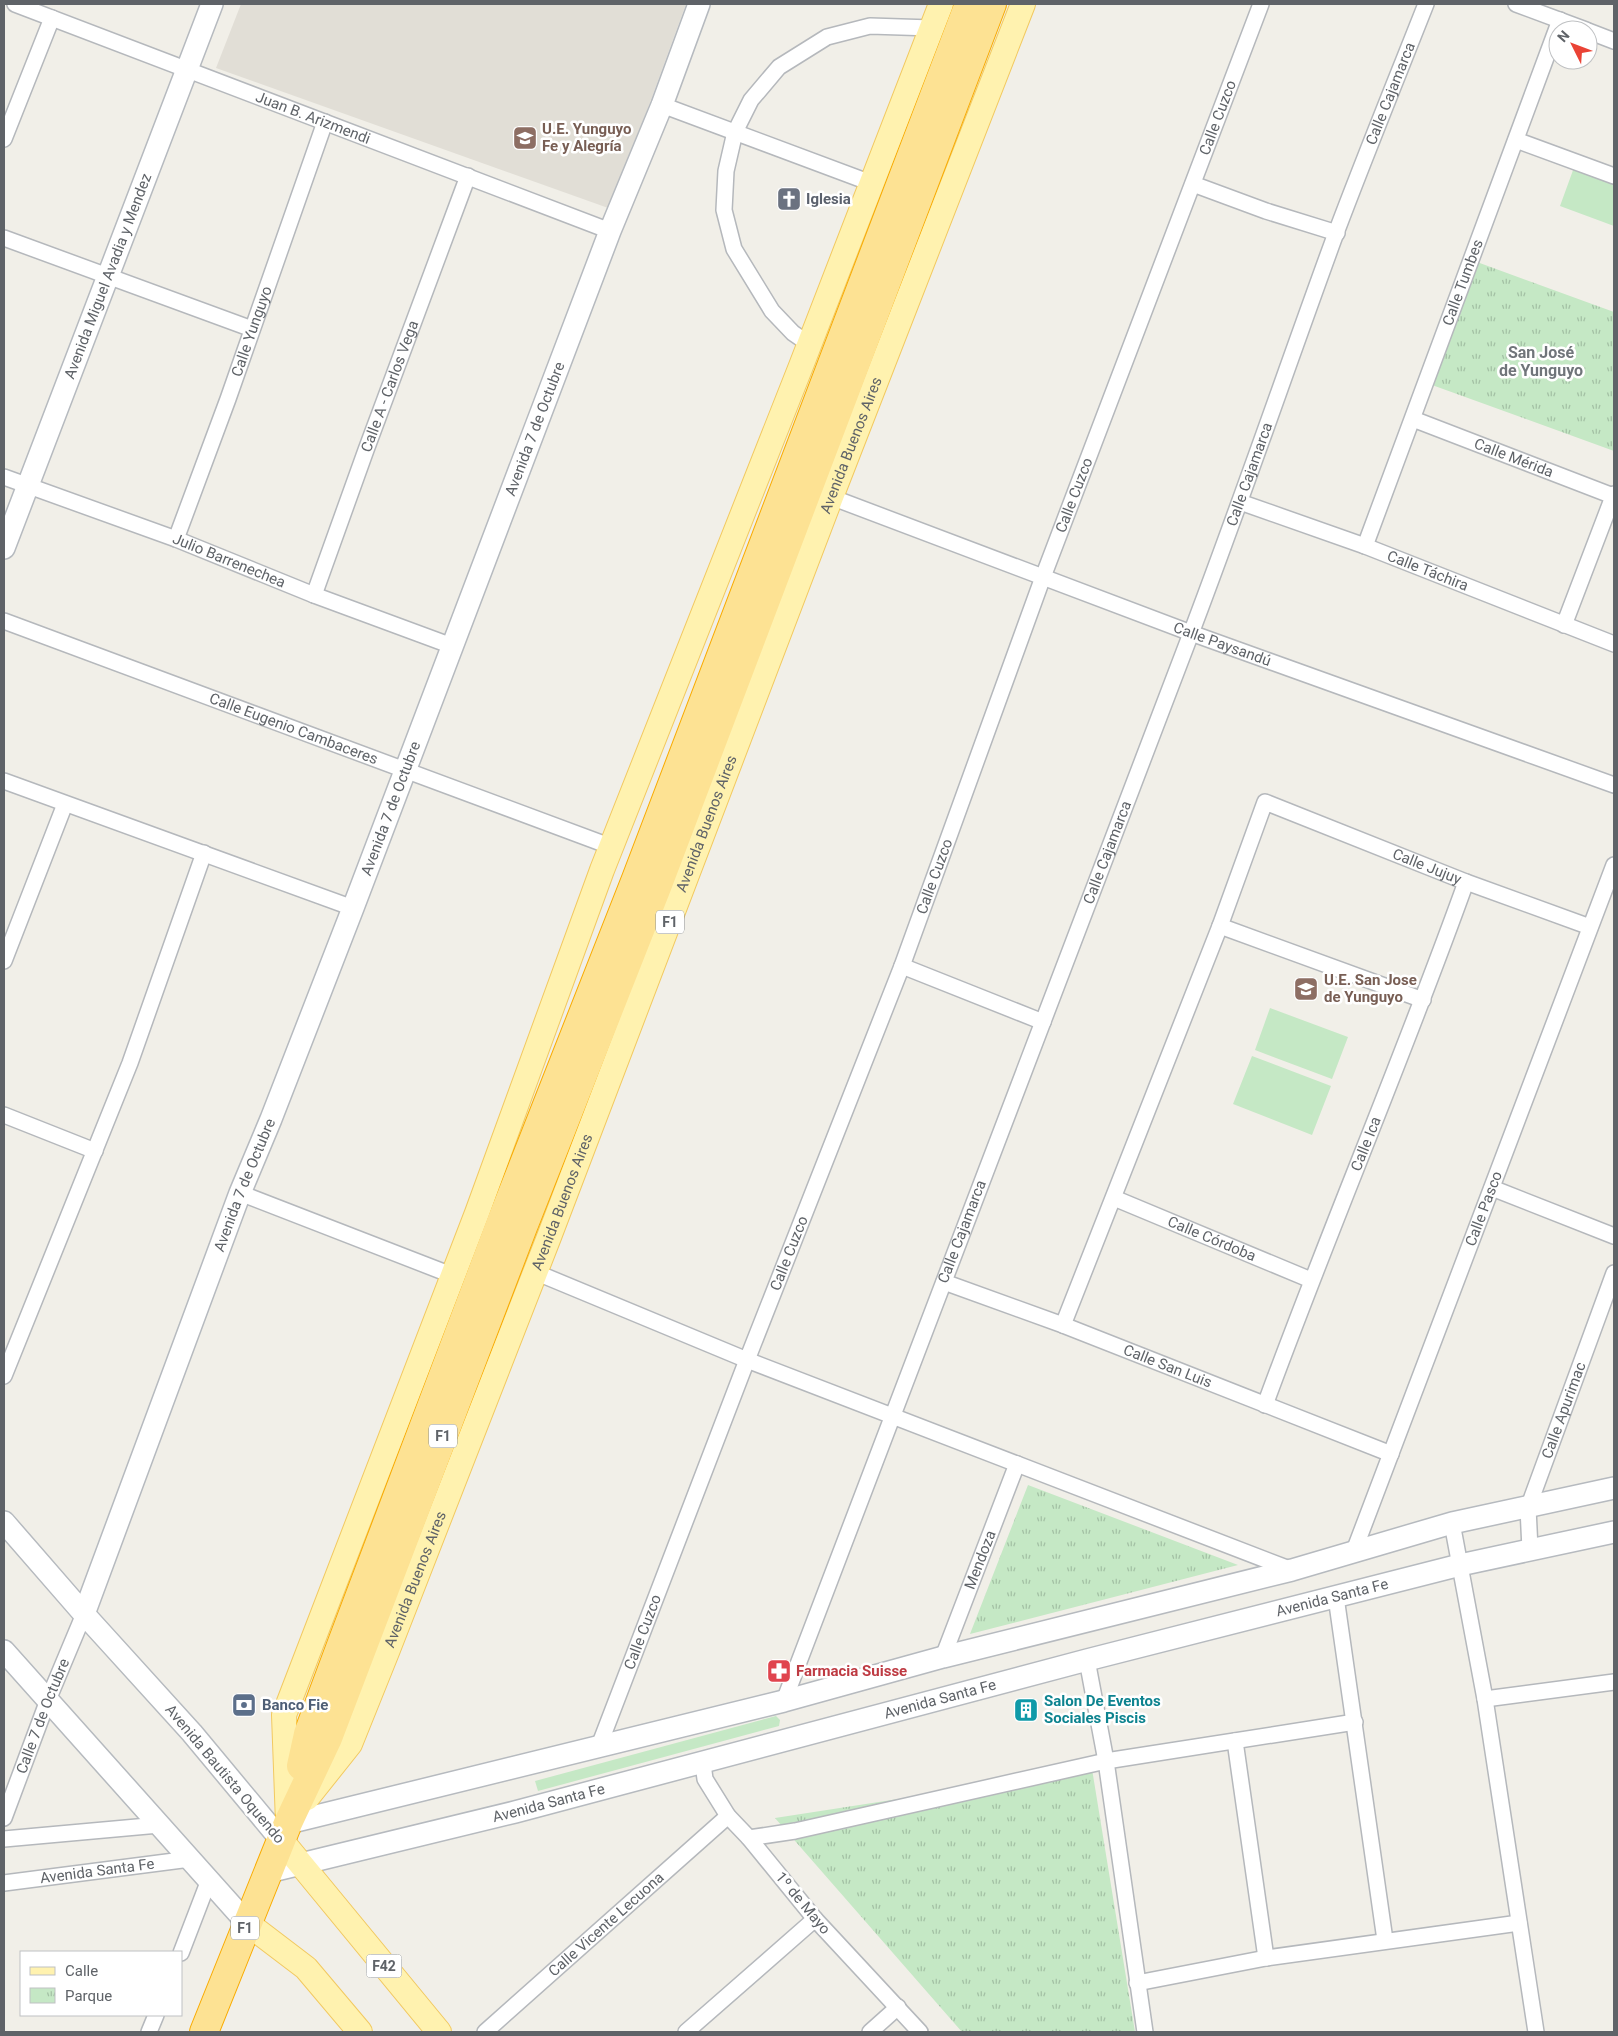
<svg xmlns="http://www.w3.org/2000/svg" width="1618" height="2036" font-family="Roboto,sans-serif">
  <defs>
    <pattern id="park-tufts" width="24" height="20" patternUnits="userSpaceOnUse" patternTransform="scale(1.25)"><rect width="24" height="20" fill="#c5e8c5"/><path d="M3 7l-1-3M5 7V3M7 7l1-3M15 17l-1-3M17 17v-4M19 17l1-3" fill="none" stroke="#a3c0a4"/></pattern>
  </defs>
  <rect width="100%" height="100%" fill="#f1efe8"/>
  <path fill="#e1ded6" d="M241,4H686L611,209L216,68Z"/>
  <path fill="#c5e8c5" d="M1576,162L1614,176V226L1560,206Z
    M1270,1008L1348,1037L1332,1079L1255,1050Z
    M1252,1056L1331,1086L1312,1135L1233,1104Z
    M776,1716L780,1720L779,1726L538,1791L535,1781Z"/>
  <path fill="url(#park-tufts)" d="M1477,262L1614,312V451L1432,385Z
    M1028,1485L1238,1565L970,1634Z
    M1092,1769L1135,2032H962L775,1818Z"/>
  <g fill="none" stroke-linecap="round" stroke-linejoin="round">
    <defs>
      <g id="street">
        <path id="s1" d="M15,4L610,231"/>
        <path d="M1516,4L1586,30"/>
        <path d="M1588,31L1614,41"/>
        <path d="M662,105L871,183"/>
        <path d="M4,139L52,18"/>
        <path d="M1516,140L1614,176"/>
        <path d="M1193,184L1266,211L1337,233"/>
        <path d="M4,238L252,329"/>
        <path d="M809,344L793,333L772,311L734,249L724,210L726,171L735,132L751,100L779,67L827,37L870,26L932,28"/>
        <path id="s2" d="M1413,419L1613,496"/>
        <path id="s3" d="M4,477L176,539L314,595L452,646"/>
        <path id="s4" d="M831,497L1191,633L1614,785"/>
        <path id="s5" d="M1240,502L1365,546L1614,644"/>
        <path id="s6" d="M176,539L228,399L325,122"/>
        <path id="s7" d="M1365,546L1560,20"/>
        <path id="s8" d="M314,595L366,450L468,176"/>
        <path id="s9" d="M4,621L612,847"/>
        <path d="M1564,625L1614,494"/>
        <path d="M4,781L353,908"/>
        <path d="M1220,926L1423,1000"/>
        <path d="M4,961L65,804"/>
        <path d="M902,966L1043,1022"/>
        <path d="M4,1115L95,1151"/>
        <path d="M1492,1188L1614,1236"/>
        <path d="M240,1193L454,1276"/>
        <path id="s10" d="M1114,1198L1311,1280"/>
        <path d="M535,1272L747,1360L1292,1570"/>
        <path id="s11" d="M944,1282L1063,1325L1391,1454"/>
        <path id="s12" d="M1063,1325L1220,926L1265,802L1466,882L1590,927"/>
        <path d="M4,1376L130,1063L204,853"/>
        <path id="s13" d="M1265,1405C1329,1230 1403,1058 1466,882"/>
        <path d="M1452,1523L1485,1699L1536,2032"/>
        <path id="s14" d="M1530,1549L1528,1508L1614,1273"/>
        <path id="s15" d="M1354,1551L1614,865"/>
        <path d="M1336,1597L1385,1940"/>
        <path id="s16" d="M943,1657L1017,1464"/>
        <path d="M1087,1660L1106,1761L1145,2032"/>
        <path d="M1485,1699L1614,1682"/>
        <path id="s17" d="M784,1701C917,1345 1055,991 1190,636C1241,502 1287,367 1336,233C1365,156 1396,80 1426,4"/>
        <path d="M1235,1741L1266,1958"/>
        <path id="s18" d="M599,1746L747,1360L902,966L1043,577L1261,4"/>
        <path d="M703,1764L705,1779L728,1816L749,1838L815,1919L920,2032"/>
        <path id="s19" d="M4,1818L48,1700L84,1614"/>
        <path d="M749,1838L795,1831L1106,1761L1355,1722"/>
        <path d="M4,1839L159,1825"/>
        <path id="s20" d="M4,1883L190,1859"/>
        <path d="M181,1953L209,1880"/>
        <path d="M1137,1983L1266,1958L1519,1923"/>
        <path d="M149,2032L156,2015"/>
        <path id="s21" d="M485,2032L728,1816"/>
        <path d="M686,2032L815,1919"/>
        <path d="M870,2032L898,2007"/>
      </g>
      <g id="secondary">
        <path id="s22" d="M4,548L212,4"/>
        <path d="M4,1522L84,1614L192,1733L281,1840"/>
        <path id="s23" d="M84,1614L240,1193L271,1119L353,908L610,231L662,105L699,4"/>
        <path d="M4,1651L247,1923"/>
        <path d="M288,1823L784,1701L943,1657L1292,1570L1452,1523L1614,1488"/>
        <path id="s24" d="M268,1872L515,1812L1087,1660L1460,1565L1614,1532"/>
      </g>
      <g id="primary">
        <path id="s25" d="M307,1798L350,1744L387,1652L549,1237L831,497L1023,4"/>
        <path d="M288,1823L284,1715L477,1213L602,870L801,366L941,4"/>
        <path d="M281,1840L439,2032"/>
        <path d="M247,1923L306,1968L360,2032"/>
      </g>
      <path id="highway" d="M301,1766L308,1734L343,1640L501,1222L636,879L969,4
        M204,2032L288,1823L328,1738L523,1227L657,887L992,4"/>
    </defs>
    <use href="#street" stroke="#b5b8bc" stroke-width="18"/>
    <use href="#secondary" stroke="#b6babf" stroke-width="24"/>
    <use href="#primary" stroke="#f2c960" stroke-width="26"/>
    <use href="#highway" stroke="#f9ab00" stroke-width="30"/>
    <use href="#street" stroke="#fff" stroke-width="15"/>
    <use href="#secondary" stroke="#fff" stroke-width="21"/>
    <use href="#primary" stroke="#fff2af" stroke-width="24"/>
    <use href="#highway" stroke="#fde293" stroke-width="28"/>
  </g>
  <defs>
    <symbol id="school-square" viewBox="-11 -11 22 22"><rect x="-9" y="-9" width="18" height="18" rx="4" fill="#8d6e63" stroke="#fff"/><path d="M0-5L7-2L0 1L-7-2ZM-4 1L0 2.5L4 1V4Q0 6-4 4Z" fill="#fff"/></symbol>
    <symbol id="church-square" viewBox="-11 -11 22 22"><rect x="-9" y="-9" width="18" height="18" rx="4" fill="#6b7280" stroke="#fff"/><path d="M-1.2-6h2.4v3.5h3.3v2.4h-3.3V6h-2.4V-.1h-3.3v-2.4h3.3Z" fill="#fff"/></symbol>
    <symbol id="pharmacy-square" viewBox="-11 -11 22 22"><rect x="-9" y="-9" width="18" height="18" rx="4" fill="#e0444e" stroke="#fff"/><path d="M-2-6h4v4h4v4h-4v4h-4v-4h-4v-4h4Z" fill="#fff"/></symbol>
    <symbol id="bank-square" viewBox="-11 -11 22 22"><rect x="-9" y="-9" width="18" height="18" rx="4" fill="#5c6f8a" stroke="#fff"/><path d="M-6-4H6V4H-6ZM0-2.3a2.3 2.3 0 1 0 0 4.6a2.3 2.3 0 1 0 0-4.6Z" fill="#fff"/></symbol>
    <symbol id="building-square" viewBox="-11 -11 22 22"><rect x="-9" y="-9" width="18" height="18" rx="4" fill="#0f9aa8" stroke="#fff"/><path d="M-4-6H4V6H1V3H-1V6H-4ZM-2.5-4.3h1.7v1.8h-1.7ZM.8-4.3h1.7v1.8H.8ZM-2.5-1h1.7V.8h-1.7ZM.8-1h1.7V.8H.8Z" fill="#fff"/></symbol>
  </defs>
  <g fill-rule="evenodd">
    <use href="#school-square" x="511" y="124" width="28" height="28"/>
    <use href="#church-square" x="775" y="185" width="28" height="28"/>
    <use href="#school-square" x="1292" y="975" width="28" height="28"/>
    <use href="#pharmacy-square" x="765" y="1657" width="28" height="28"/>
    <use href="#bank-square" x="230" y="1691" width="28" height="28"/>
    <use href="#building-square" x="1012" y="1696" width="28" height="28"/>
  </g>
  <g text-anchor="middle" dominant-baseline="central" stroke-width="5" stroke-linejoin="round" paint-order="stroke">
    <g fill="#fff" stroke="#8f9295" stroke-width="1">
      <rect x="656" y="910.5" width="28" height="23" rx="4"/>
      <rect x="429" y="1424.5" width="28" height="23" rx="4"/>
      <rect x="231" y="1916.5" width="28" height="23" rx="4"/>
      <rect x="366.5" y="1954.5" width="35" height="23" rx="4"/>
    </g>
    <g font-size="14" font-weight="bold" fill="#5f6368">
      <text x="670" y="922">F1</text>
      <text x="443" y="1436">F1</text>
      <text x="245" y="1928">F1</text>
      <text x="384" y="1966">F42</text>
    </g>
    <g font-size="15" fill="#5f6368" stroke="#fff">
      <text stroke="none"><textPath href="#s17" startOffset="1718">Calle Cajamarca</textPath></text>
      <text stroke="none"><textPath href="#s1" startOffset="319">Juan B. Arizmendi</textPath></text>
      <text stroke="none"><textPath href="#s18" startOffset="1742">Calle Cuzco</textPath></text>
      <text stroke="none"><textPath href="#s22" startOffset="291">Avenida Miguel Avadia y Mendez</textPath></text>
      <text stroke="none"><textPath href="#s7" startOffset="281">Calle Tumbes</textPath></text>
      <text stroke="none"><textPath href="#s6" startOffset="221">Calle Yunguyo</textPath></text>
      <text stroke="none"><textPath href="#s8" startOffset="222">Calle A - Carlos Vega</textPath></text>
      <text stroke="none"><textPath href="#s23" startOffset="1268">Avenida 7 de Octubre</textPath></text>
      <text stroke="none"><textPath href="#s25" startOffset="1461">Avenida Buenos Aires</textPath></text>
      <text stroke="none"><textPath href="#s2" startOffset="108">Calle Mérida</textPath></text>
      <text stroke="none"><textPath href="#s17" startOffset="1312">Calle Cajamarca</textPath></text>
      <text stroke="none"><textPath href="#s18" startOffset="1338">Calle Cuzco</textPath></text>
      <text stroke="none"><textPath href="#s3" startOffset="240">Julio Barrenechea</textPath></text>
      <text stroke="none"><textPath href="#s5" startOffset="200">Calle Táchira</textPath></text>
      <text stroke="none"><textPath href="#s4" startOffset="418">Calle Paysandú</textPath></text>
      <text stroke="none"><textPath href="#s9" startOffset="309">Calle Eugenio Cambaceres</textPath></text>
      <text stroke="none"><textPath href="#s23" startOffset="862">Avenida 7 de Octubre</textPath></text>
      <text stroke="none"><textPath href="#s25" startOffset="1056">Avenida Buenos Aires</textPath></text>
      <text stroke="none"><textPath href="#s17" startOffset="908">Calle Cajamarca</textPath></text>
      <text stroke="none"><textPath href="#s12" startOffset="735">Calle Jujuy</textPath></text>
      <text stroke="none"><textPath href="#s18" startOffset="932">Calle Cuzco</textPath></text>
      <text stroke="none"><textPath href="#s13" startOffset="280">Calle Ica</textPath></text>
      <text stroke="none"><textPath href="#s23" startOffset="458">Avenida 7 de Octubre</textPath></text>
      <text stroke="none"><textPath href="#s25" startOffset="651">Avenida Buenos Aires</textPath></text>
      <text stroke="none"><textPath href="#s15" startOffset="366">Calle Pasco</textPath></text>
      <text stroke="none"><textPath href="#s17" startOffset="502">Calle Cajamarca</textPath></text>
      <text stroke="none"><textPath href="#s10" startOffset="106">Calle Córdoba</textPath></text>
      <text stroke="none"><textPath href="#s18" startOffset="528">Calle Cuzco</textPath></text>
      <text stroke="none"><textPath href="#s11" startOffset="239">Calle San Luis</textPath></text>
      <text stroke="none"><textPath href="#s14" startOffset="145">Calle Apurimac</textPath></text>
      <text stroke="none"><textPath href="#s16" startOffset="104">Mendoza</textPath></text>
      <text stroke="none"><textPath href="#s25" startOffset="246">Avenida Buenos Aires</textPath></text>
      <text stroke="none"><textPath href="#s24" startOffset="1099">Avenida Santa Fe</textPath></text>
      <text stroke="none"><textPath href="#s18" startOffset="122">Calle Cuzco</textPath></text>
      <text stroke="none"><textPath href="#s24" startOffset="694">Avenida Santa Fe</textPath></text>
      <text stroke="none"><textPath href="#s19" startOffset="109">Calle 7 de Octubre</textPath></text>
      <text transform="translate(225 1774) rotate(50)">Avenida Bautista Oquendo</text>
      <text stroke="none"><textPath href="#s24" startOffset="289">Avenida Santa Fe</textPath></text>
      <text stroke="none"><textPath href="#s20" startOffset="94">Avenida Santa Fe</textPath></text>
      <text transform="translate(803 1903) rotate(50)">1º de Mayo</text>
      <text stroke="none"><textPath href="#s21" startOffset="162">Calle Vicente Lecuona</textPath></text>
    </g>
    <g font-size="15" font-weight="bold" fill="#785e54" stroke="#fff" text-anchor="start">
      <text x="542" y="129">U.E. Yunguyo<tspan x="542" dy="17">Fe y Alegría</tspan></text>
      <text x="1324" y="980">U.E. San Jose<tspan x="1324" dy="17">de Yunguyo</tspan></text>
    </g>
    <g font-size="15" font-weight="bold" fill="#5b616d" stroke="#fff" text-anchor="start">
      <text x="806" y="199">Iglesia</text>
    </g>
    <g font-size="15" font-weight="bold" fill="#be3a42" stroke="#fff" text-anchor="start">
      <text x="796" y="1671">Farmacia Suisse</text>
    </g>
    <g font-size="15" font-weight="bold" fill="#0d838f" stroke="#fff" text-anchor="start">
      <text x="1044" y="1701">Salon De Eventos<tspan x="1044" dy="17">Sociales Piscis</tspan></text>
    </g>
    <g font-size="15" font-weight="bold" fill="#4e5e75" stroke="#fff" text-anchor="start">
      <text x="262" y="1705">Banco Fie</text>
    </g>
    <g font-size="16" font-weight="bold" fill="#70757a" stroke="#fff">
      <text x="1541" y="352">San José<tspan x="1541" dy="18">de Yunguyo</tspan></text>
    </g>
  </g>
  <rect width="1618" height="2036" fill="none" stroke="#5f6368" stroke-width="10"/>
  <rect x="20" y="1951" width="162" height="65" fill="#ffffff" stroke="#bfc1c3"/>
  <rect x="30" y="1967" width="25" height="8" fill="#fff2af" stroke="#bfc1c3"/>
  <text x="65" y="1976" font-size="15" fill="#5f6368">Calle</text>
  <rect x="30" y="1988" width="25" height="15" fill="url(#park-tufts)" stroke="#bfc1c3"/>
  <text x="65" y="2001" font-size="15" fill="#5f6368">Parque</text>
  <g transform="translate(1573 45) rotate(312)"><circle r="24" fill="#ffffff" stroke="#bfc1c3"/>
  <path d="M0-4L9 19L0 12L-9 19Z" fill="#ea4335"/>
  <text y="-8" font-size="14" font-weight="bold" text-anchor="middle" fill="#5f6368">N</text>
  </g>
</svg>
